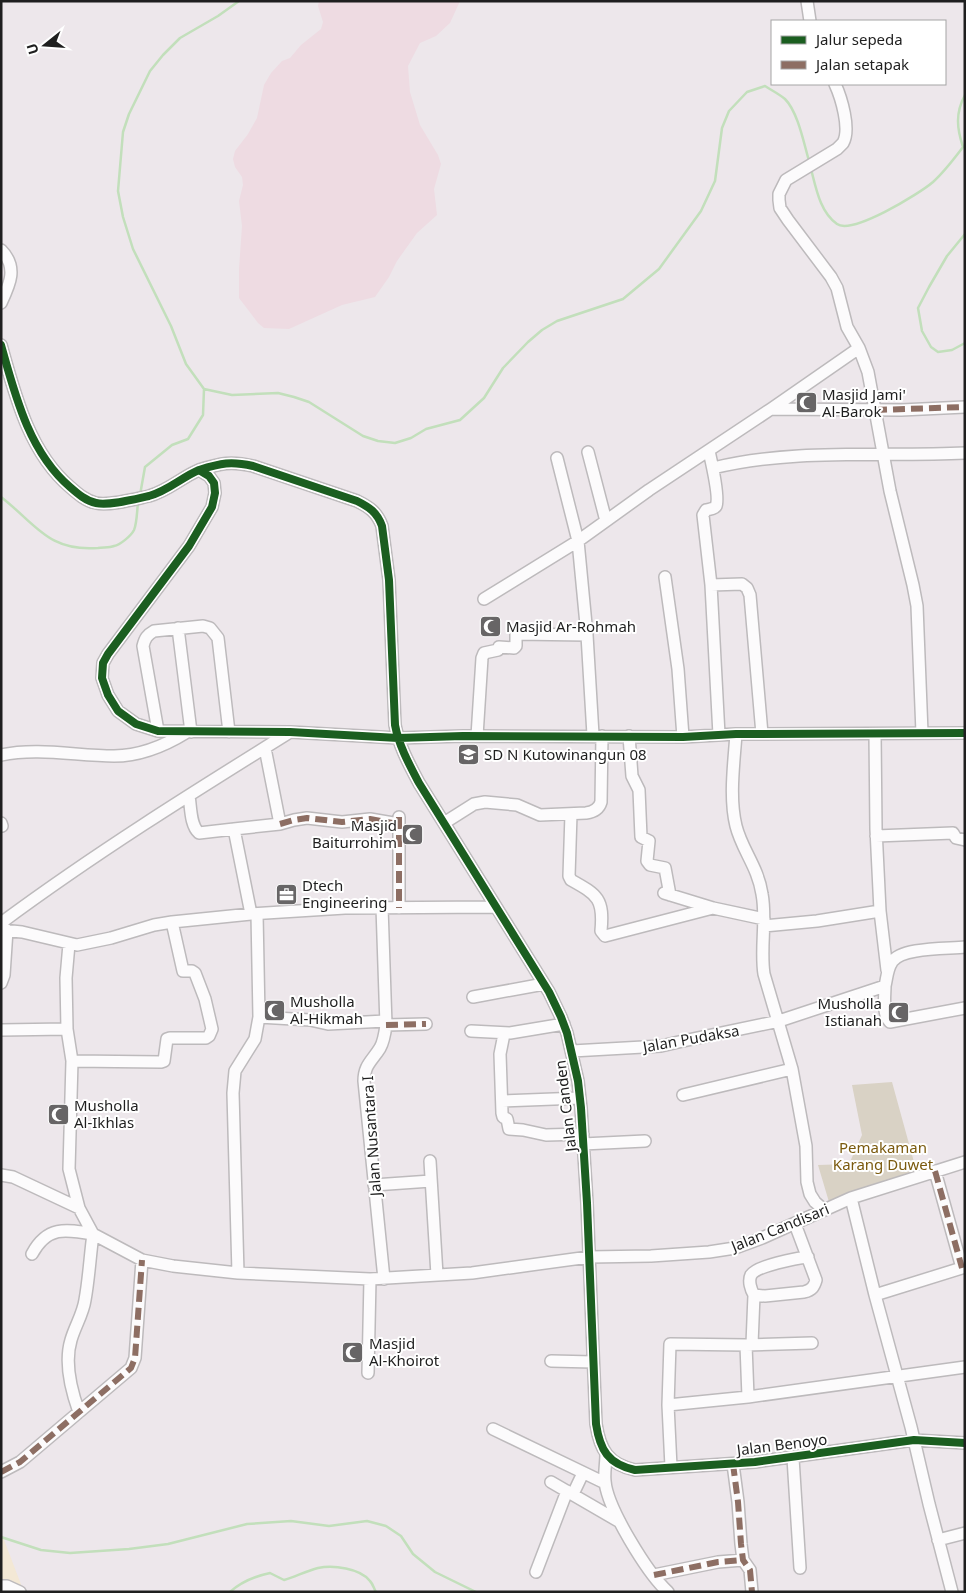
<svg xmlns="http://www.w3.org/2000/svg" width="966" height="1593" font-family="'Noto Sans',sans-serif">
  <rect width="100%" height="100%" fill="#ede7eb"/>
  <path fill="#eedbe2" d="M319,1H460L450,23L436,36L420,43L408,66L410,92L420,125L438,155L441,164L434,189L437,215L417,233L397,261L389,277L375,297L342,305L289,329L264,328L258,323L239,298V269L242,226L239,201L243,185L242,177L235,167L233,159L235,151L248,134L257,118L264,85L271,73L282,61L290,58L301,45L321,29L323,22L318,6Z"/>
  <path fill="#d9d2c5" d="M892,1082L914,1162L920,1172L829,1202L818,1165L849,1164L862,1135L852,1085Z"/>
  <path fill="#f3e8d5" d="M1,1532L22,1587L21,1592H1Z"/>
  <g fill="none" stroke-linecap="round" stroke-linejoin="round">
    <path stroke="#c2dfbb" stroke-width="2.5" d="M239,1L218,16L180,38L163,55L150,71L129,114L123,132L118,191L123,217L133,249L171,326L186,364L204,389L232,395L278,393L294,397L309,402L363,436L378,441L395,443L411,438L426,429L460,420L484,398L503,368L528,342L542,330L557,321L623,299L659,269L701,211L715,181L722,128L729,111L747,92L765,86C771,90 779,94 785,99C798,112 804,144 809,161
      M811,169C816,188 820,212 837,224C852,235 919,194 933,182C944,172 954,159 963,147C957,129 955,113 965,95
      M965,234L947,256L929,287L918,308L922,331L931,347L938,352L952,350L965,343
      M140,495L145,467L172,445L188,439L203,415L204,389
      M1,497C36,524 48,552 98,548C103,547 109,548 114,546C120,545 131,536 134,530C137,523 137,510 138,503
      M1,1537L41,1550L70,1553L129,1549L168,1544L247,1524L291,1521L329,1526L367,1521L386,1526L401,1536L413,1554L435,1572L476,1592
      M230,1592C241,1582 256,1576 270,1573L284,1580C295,1577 306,1571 318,1568C333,1565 360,1568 370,1581C373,1584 374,1589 376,1592"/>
    <defs>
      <path id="minor" d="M807,1L810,21
        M835,84C841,97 851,129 843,143C841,145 839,147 837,149L786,180L779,194V200L780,208L788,220L831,277L837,288L847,327L859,348L868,372L890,491L913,585L917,606L922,733
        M1,250C18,267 10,284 1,303
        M1,345C15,395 29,452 70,487C78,494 86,501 96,503C109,506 135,499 149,496C168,491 182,477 199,470L209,476L214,483L215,493L212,507L189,546L108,654L103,663L102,678L108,695L118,711L136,724L158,731L290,732L398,738L463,736L683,737L736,734L965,733
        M771,409L901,410L965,407
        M709,451C711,460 720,498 716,506C715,509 709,509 706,510L703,515L711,585L719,735
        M588,452L606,521
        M557,458L578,541L587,635L593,735
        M713,468C794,448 882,457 965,453
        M199,470C221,463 231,461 253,466L357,501C369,507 377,512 382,526L389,580L395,725C399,746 409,764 419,783L549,992L561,1017L567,1033L578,1081L581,1108L587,1203L596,1424C600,1450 608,1464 635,1470L755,1462L914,1440L965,1443
        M665,577L678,669L683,737
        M711,585L742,584L747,588L750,595L762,734
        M484,599L578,541L649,490L771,409L859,348
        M178,628L191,732
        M158,731L143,646C145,638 147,635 154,631L203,626L210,628L218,638L229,732
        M736,734C734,763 729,798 736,826C742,850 758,867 762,894C767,920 760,948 764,974L792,1069L806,1146L807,1182L810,1194L815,1202L824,1210
        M875,734L876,829L880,911L887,970
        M477,736L482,658L484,653L498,650L499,647L514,648L516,646V634L587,635
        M629,736L632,776L639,790L641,837L649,841L647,861L650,865L665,868L670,895
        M1,755C38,747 77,756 114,756C139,756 166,745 187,732
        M189,796C191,807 190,825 199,833L234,829
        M571,814L569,876L571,880C598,895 604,899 601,931L605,936L713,908
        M399,817V908
        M1,823L2,826
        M444,823L474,804L485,802L517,805L540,815L586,813C593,812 599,809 601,802L602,736
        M280,824L294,820L307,818L342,822L370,819L399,824
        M876,836L953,833L956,838L965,840
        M664,893L713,908L764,919
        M382,907L386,1025C385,1033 384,1041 380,1048C372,1061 364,1065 364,1081L384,1279
        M251,914L234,829L280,824L265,748
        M1,923C94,854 192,793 290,732
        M764,926L817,921L880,911
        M1,930L22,932L77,945L111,938L154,925L172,922L251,914L345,908L495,907
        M69,944L66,978L67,1029L72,1061L69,1169L79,1208L93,1234L142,1260L173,1266L238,1273L370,1279L472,1273L589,1257L651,1256L709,1252L735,1248L762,1238L851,1198L965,1162
        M1,983L4,975L7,930
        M885,986C885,996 882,1014 890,1022L965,1008
        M473,997L544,984
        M259,1017L310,1020L328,1024L385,1021
        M386,1025L426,1024
        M1,1030L67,1029
        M471,1031L510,1033L564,1024
        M504,1034L500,1054L502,1113L503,1117L507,1119L509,1129L523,1130L546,1135L583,1134
        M572,1051L661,1046L683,1041L779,1021L885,986C887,978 887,969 892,962C901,947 948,949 965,947
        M72,1061L161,1062L164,1061L167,1039L170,1038H206L209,1036L212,1029L205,999L195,973L192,971H183L172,922
        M683,1095L792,1069
        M502,1101L580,1098
        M583,1144L645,1141
        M430,1161L437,1275
        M935,1171L962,1268
        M1,1175L13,1177L79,1208
        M374,1185L431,1181
        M851,1198L875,1295L911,1427L929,1504L952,1592
        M32,1254C47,1226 65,1229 93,1234C90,1256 89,1278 85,1300C83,1314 75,1326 71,1340C64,1363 71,1390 79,1412
        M238,1273L233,1093L235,1071L255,1039L259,1017L257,914
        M754,1295C751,1290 748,1281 751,1275C756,1266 797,1258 808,1257
        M875,1295L965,1267
        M752,1344L754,1295L765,1296L804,1292C812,1290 814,1287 816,1280L795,1224
        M551,1361L593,1362
        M368,1373L370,1279
        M748,1397L965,1367
        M668,1405L748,1397L746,1345
        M493,1429L605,1483
        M606,1454C606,1463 604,1473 605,1481C607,1508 648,1574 668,1592
        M793,1458L800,1568
        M733,1464L738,1502L741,1544L743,1560L750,1570L752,1592
        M671,1467L668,1405L670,1344L746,1345L812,1343
        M1,1472L20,1462L131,1368L135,1358L142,1260
        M551,1482L620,1522
        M573,1494L583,1473
        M938,1540L965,1533
        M536,1572L567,1491
        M654,1575L718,1562L743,1560
        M1,1586H7L20,1592"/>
    </defs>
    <use href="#minor" stroke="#bdbabc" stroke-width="14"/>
    <use href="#minor" stroke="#fcfbfc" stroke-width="11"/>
    <path stroke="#8d6e63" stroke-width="6" stroke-dasharray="12 6" stroke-linecap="butt" d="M875,410L965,407
      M399,817V908
      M280,824L294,820L307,818L342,822L370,819L399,824
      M386,1025L426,1024
      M935,1171L962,1268
      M733,1464L738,1502L741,1544L743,1560L750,1570L752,1592
      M1,1472L20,1462L131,1368L135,1358L142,1260
      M654,1575L718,1562L743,1560"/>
    <defs>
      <path id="cycleway" d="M1,345C15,395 29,452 70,487C78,494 86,501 96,503C109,506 135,499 149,496C168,491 182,477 199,470L209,476L214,483L215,493L212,507L189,546L108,654L103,663L102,678L108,695L118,711L136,724L158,731L290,732L398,738L463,736L683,737L736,734L965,733
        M199,470C221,463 231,461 253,466L357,501C369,507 377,512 382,526L389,580L395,725C399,746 409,764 419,783L549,992L561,1017L567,1033L578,1081L581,1108L587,1203L596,1424C600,1450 608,1464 635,1470L755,1462L914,1440L965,1443"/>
    </defs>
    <use href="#cycleway" stroke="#fff" stroke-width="11"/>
    <use href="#cycleway" stroke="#1b5e20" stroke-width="8"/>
  </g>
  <defs>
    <symbol id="mosque-square" viewBox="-11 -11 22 22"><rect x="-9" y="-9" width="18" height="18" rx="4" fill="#676566" stroke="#fff"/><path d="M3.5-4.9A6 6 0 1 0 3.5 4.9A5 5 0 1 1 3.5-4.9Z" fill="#fff"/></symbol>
    <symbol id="school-square" viewBox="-11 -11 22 22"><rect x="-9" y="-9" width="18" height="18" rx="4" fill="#676566" stroke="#fff"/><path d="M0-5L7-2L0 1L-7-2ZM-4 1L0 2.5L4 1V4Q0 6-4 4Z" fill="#fff"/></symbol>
    <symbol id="office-square" viewBox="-11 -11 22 22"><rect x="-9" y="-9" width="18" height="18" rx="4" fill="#676566" stroke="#fff"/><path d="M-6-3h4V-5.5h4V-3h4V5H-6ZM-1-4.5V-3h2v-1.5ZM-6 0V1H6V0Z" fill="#fff"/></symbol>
  </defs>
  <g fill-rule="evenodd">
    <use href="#mosque-square" x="794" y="390" width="25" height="25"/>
    <use href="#mosque-square" x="478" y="614" width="25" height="25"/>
    <use href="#school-square" x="456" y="742" width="25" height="25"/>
    <use href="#mosque-square" x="400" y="822" width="25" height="25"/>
    <use href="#office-square" x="274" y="882" width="25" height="25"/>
    <use href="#mosque-square" x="262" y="998" width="25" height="25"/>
    <use href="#mosque-square" x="886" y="1000" width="25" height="25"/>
    <use href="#mosque-square" x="46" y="1102" width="25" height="25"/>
    <use href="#mosque-square" x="340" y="1340" width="25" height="25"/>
  </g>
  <g text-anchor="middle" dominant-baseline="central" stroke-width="4" stroke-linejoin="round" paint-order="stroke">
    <g font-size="15" fill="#1f1f1f" stroke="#fff" text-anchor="start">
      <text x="822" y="394">Masjid Jami'<tspan x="822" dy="17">Al-Barok</tspan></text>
      <text x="506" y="626">Masjid Ar-Rohmah</text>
      <text x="484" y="754">SD N Kutowinangun 08</text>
      <text x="397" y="825" text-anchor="end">Masjid<tspan x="397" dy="17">Baiturrohim</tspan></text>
      <text x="302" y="885">Dtech<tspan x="302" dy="17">Engineering</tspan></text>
      <text x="290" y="1001">Musholla<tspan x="290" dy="17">Al-Hikmah</tspan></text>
      <text x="882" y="1003" text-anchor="end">Musholla<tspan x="882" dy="17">Istianah</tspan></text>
      <text x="74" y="1105">Musholla<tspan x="74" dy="17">Al-Ikhlas</tspan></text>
      <text x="369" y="1343">Masjid<tspan x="369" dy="17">Al-Khoirot</tspan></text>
    </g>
    <g font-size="15" fill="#1f1f1f" stroke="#fff">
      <text transform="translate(691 1038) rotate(-10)">Jalan Pudaksa</text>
      <text transform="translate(565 1106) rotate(-97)">Jalan Canden</text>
      <text transform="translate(371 1136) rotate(-94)">Jalan Nusantara I</text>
      <text transform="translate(780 1227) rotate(-22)">Jalan Candisari</text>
      <text transform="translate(782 1444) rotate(-7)">Jalan Benoyo</text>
    </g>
    <g font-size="15" fill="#7b5a0e" stroke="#fff">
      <text x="883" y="1147">Pemakaman<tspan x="883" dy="17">Karang Duwet</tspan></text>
    </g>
  </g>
  <rect width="966" height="1593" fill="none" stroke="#1f1f1f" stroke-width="5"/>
  <rect x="771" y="20" width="175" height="65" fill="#ffffff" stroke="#a5a5a5"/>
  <rect x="781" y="36" width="25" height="8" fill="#1b5e20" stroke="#a5a5a5"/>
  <text x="816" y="45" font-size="15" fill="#1f1f1f">Jalur sepeda</text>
  <rect x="781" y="61" width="25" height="8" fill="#8d6e63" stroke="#a5a5a5"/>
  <text x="816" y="70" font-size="15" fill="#1f1f1f">Jalan setapak</text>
  <g transform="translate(45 45) rotate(253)" stroke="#ffffff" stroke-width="4" paint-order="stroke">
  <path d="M0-4L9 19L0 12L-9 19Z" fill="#1f1f1f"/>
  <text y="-8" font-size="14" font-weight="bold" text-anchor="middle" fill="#1f1f1f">U</text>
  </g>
</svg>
